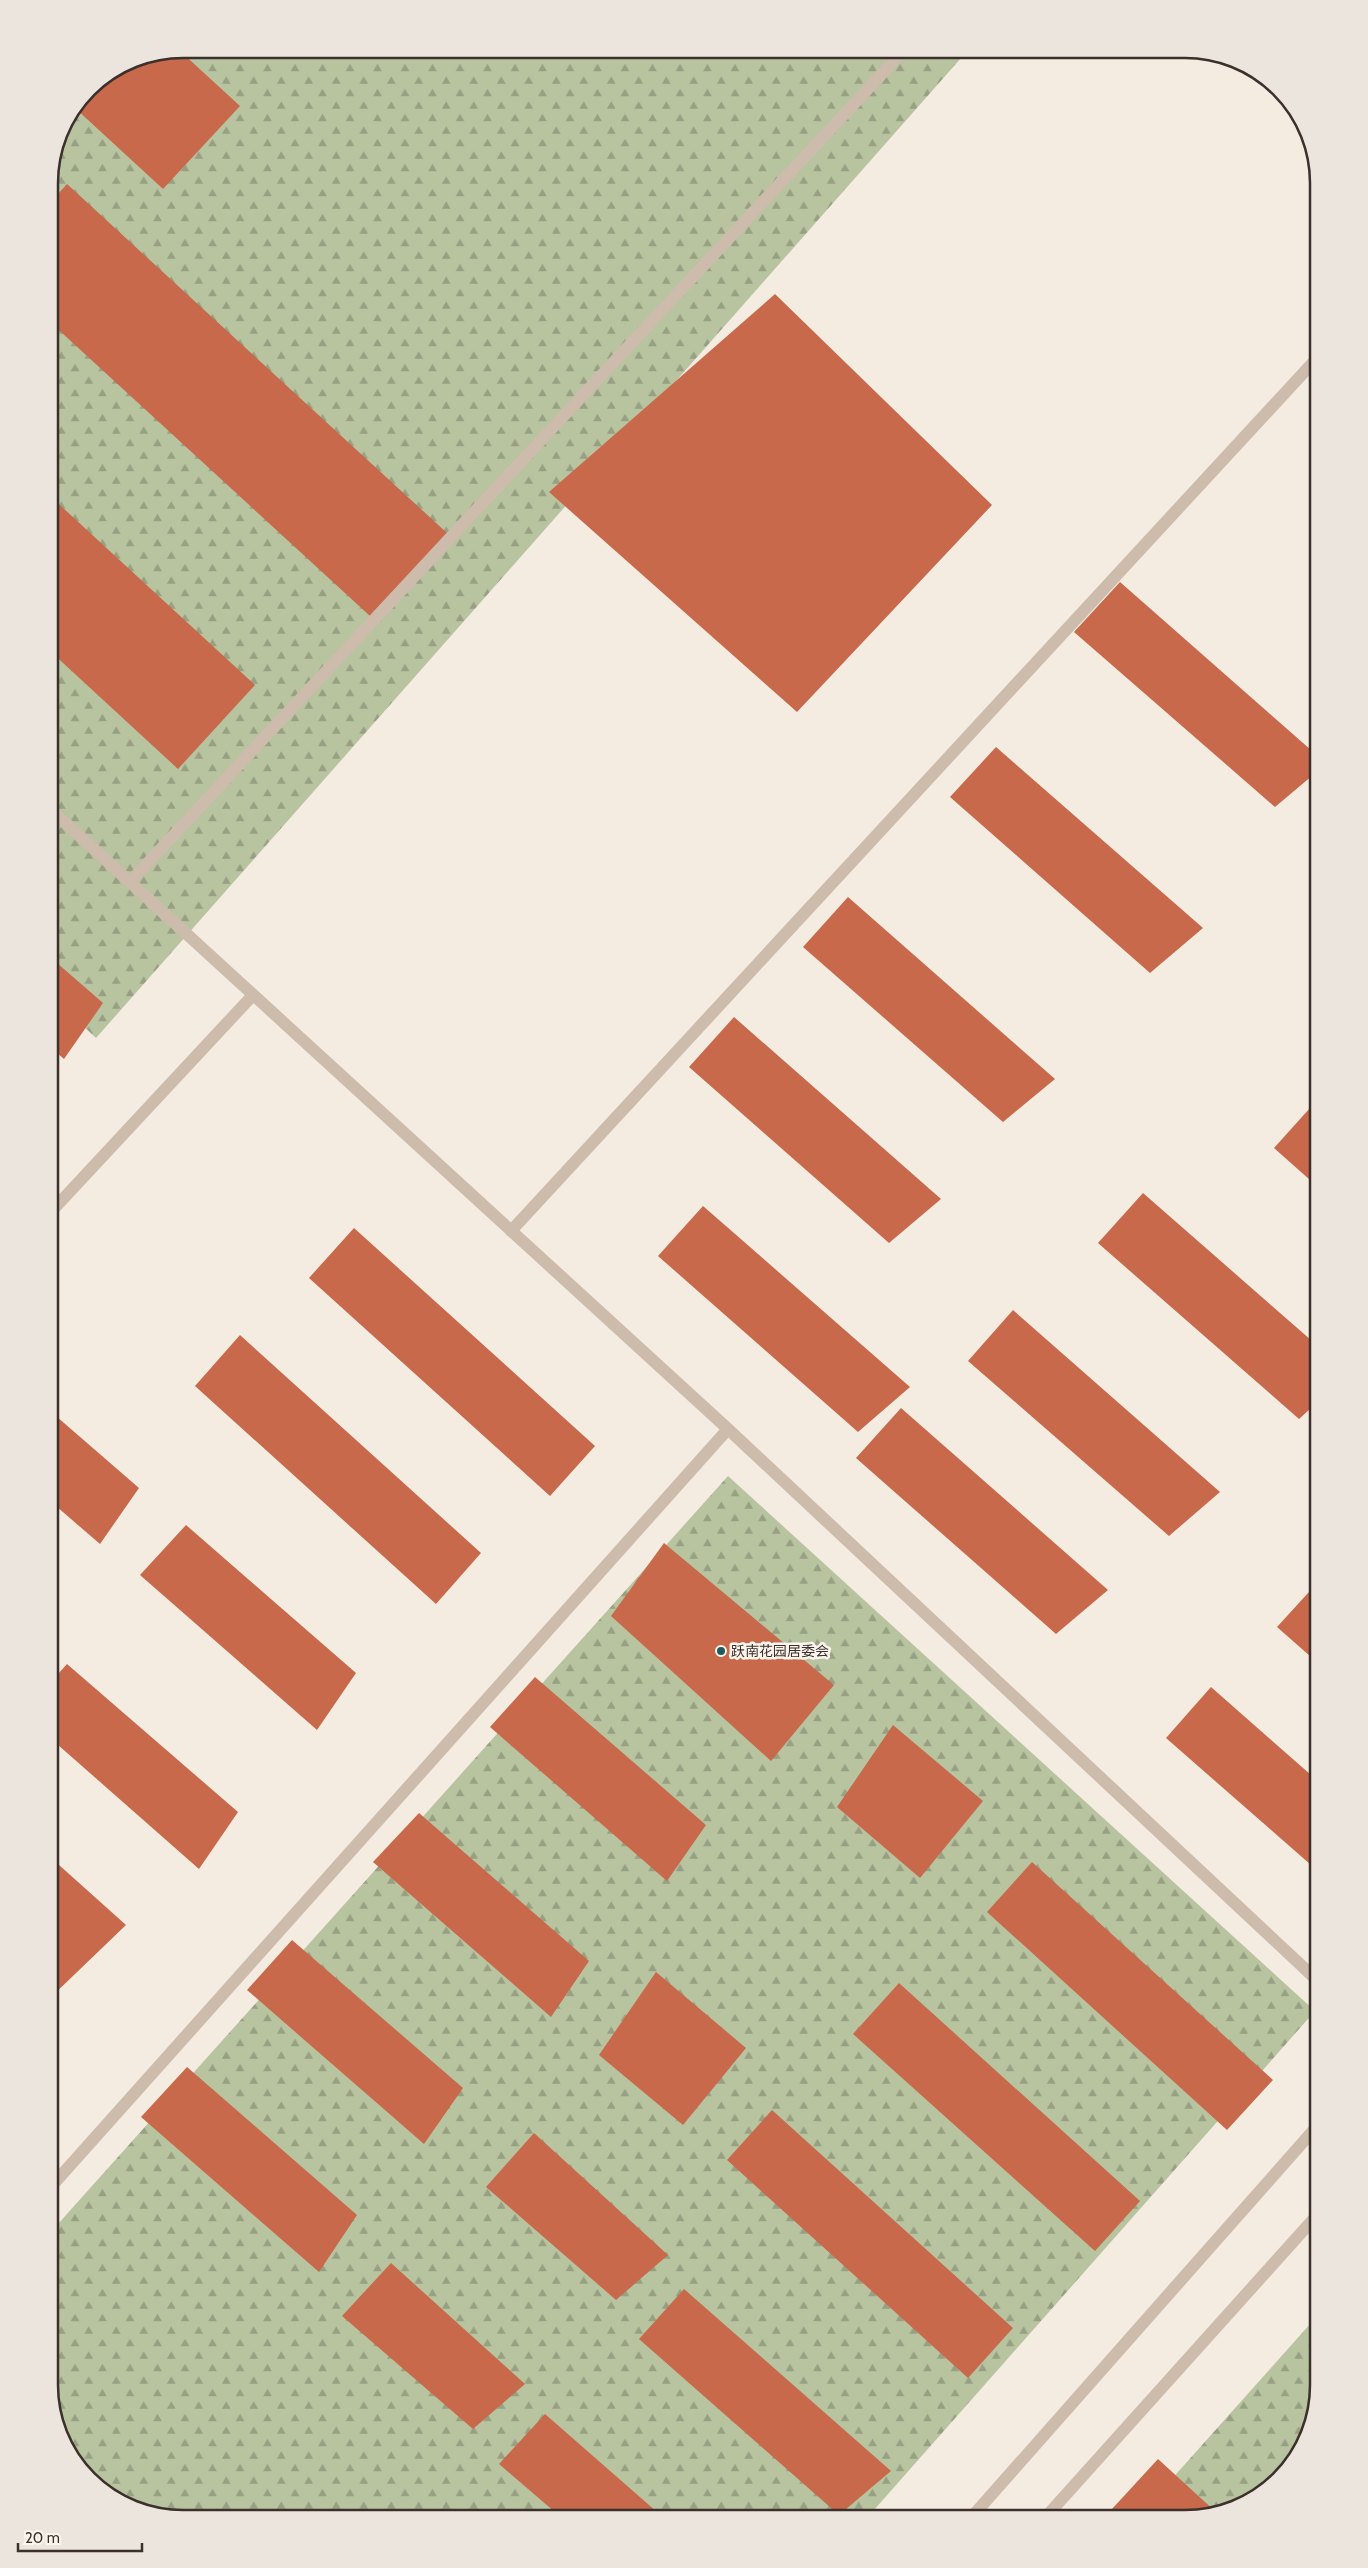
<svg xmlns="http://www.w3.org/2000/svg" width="1368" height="2568" font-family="Cabin,'Noto Sans SC',sans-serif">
  <defs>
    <pattern id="forest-firs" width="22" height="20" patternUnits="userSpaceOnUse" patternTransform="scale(1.25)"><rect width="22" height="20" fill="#b8c4a0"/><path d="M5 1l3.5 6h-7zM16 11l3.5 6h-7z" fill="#97a083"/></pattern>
  </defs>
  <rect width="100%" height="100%" fill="#f4ebe1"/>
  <path fill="url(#forest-firs)" d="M183,49H969L96,1038L49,994V174L59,131L88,88L132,59Z
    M728,1476L1315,2011L866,2519H174L108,2496L59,2437L49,2385V2234Z
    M1319,2314V2385L1297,2459L1237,2509L1185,2519H1136Z"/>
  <path fill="#c8694b" d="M179,50L240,106L163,189L75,108L88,88L132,59Z
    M67,184L447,533L370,616L49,321V204Z
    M775,294L992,505L797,712L549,492Z
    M49,495L255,685L178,769L49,650Z
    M1120,582L1319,757V770L1275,807L1074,632Z
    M996,747L1203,928L1150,973L950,797Z
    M848,897L1055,1079L1003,1122L803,947Z
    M49,956L103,1003L64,1059L49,1046Z
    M734,1017L941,1199L889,1243L689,1067Z
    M1319,1098V1188L1274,1148Z
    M1143,1193L1319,1347V1401L1299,1419L1098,1243Z
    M703,1206L910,1387L858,1432L658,1256Z
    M354,1228L595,1446L550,1496L309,1278Z
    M1013,1310L1220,1492L1169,1536L968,1361Z
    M240,1335L481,1553L436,1604L195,1386Z
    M901,1408L1108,1590L1056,1634L856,1458Z
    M49,1410L139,1488L100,1544L49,1500Z
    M186,1525L356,1673L317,1730L140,1575Z
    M664,1543L834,1685L771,1761L611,1616Z
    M1319,1581V1664L1277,1627Z
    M67,1664L238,1812L199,1869L49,1737V1684Z
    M535,1677L706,1825L667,1881L490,1727Z
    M1211,1687L1319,1782V1872L1166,1738Z
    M893,1725L983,1801L920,1878L837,1807Z
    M419,1813L589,1961L551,2017L373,1862Z
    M49,1856L126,1925L49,1999Z
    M1032,1862L1273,2080L1227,2130L987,1912Z
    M292,1940L463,2088L424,2144L247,1990Z
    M656,1972L746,2048L683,2125L599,2055Z
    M899,1983L1140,2201L1095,2251L853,2034Z
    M187,2067L357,2215L319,2272L141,2117Z
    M772,2110L1013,2328L968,2378L727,2160Z
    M534,2133L668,2255L616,2300L486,2187Z
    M391,2263L525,2384L473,2429L342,2316Z
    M684,2289L891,2471L839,2515L639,2339Z
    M545,2414L665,2519H563L499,2464Z
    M1158,2459L1217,2513L1185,2519H1123L1112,2509Z"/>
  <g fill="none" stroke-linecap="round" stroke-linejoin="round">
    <path stroke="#cdbbac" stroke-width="12" d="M49,808L728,1429L1319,1982
      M130,882L905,49
      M49,1214L253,995
      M511,1231L1319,356
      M49,2189L728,1429
      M970,2519L1319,2124
      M1044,2519L1319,2213"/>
  </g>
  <circle fill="#1f5a5e" stroke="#fbf5ee" stroke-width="2" cx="721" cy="1651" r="5"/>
  <g text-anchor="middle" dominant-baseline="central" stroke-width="5" stroke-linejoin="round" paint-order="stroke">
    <g font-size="14" fill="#3b302b" stroke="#fbf5ee" text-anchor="start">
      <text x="731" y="1651">跃南花园居委会</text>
    </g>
  </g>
  <path d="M0 0H1368V2568H0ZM183 58H1185A125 125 0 0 1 1310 183V2385A125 125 0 0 1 1185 2510H183A125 125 0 0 1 58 2385V183A125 125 0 0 1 183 58Z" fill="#ece5de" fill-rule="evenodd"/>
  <path fill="none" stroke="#3b302b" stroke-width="2.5" d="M183 58H1185A125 125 0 0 1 1310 183V2385A125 125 0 0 1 1185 2510H183A125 125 0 0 1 58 2385V183A125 125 0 0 1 183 58Z"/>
  <path d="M18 2543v8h124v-8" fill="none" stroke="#3b302b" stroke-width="2.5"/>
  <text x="25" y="2543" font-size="15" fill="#3b302b" stroke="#fbf5ee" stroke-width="4" paint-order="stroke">20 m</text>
</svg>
